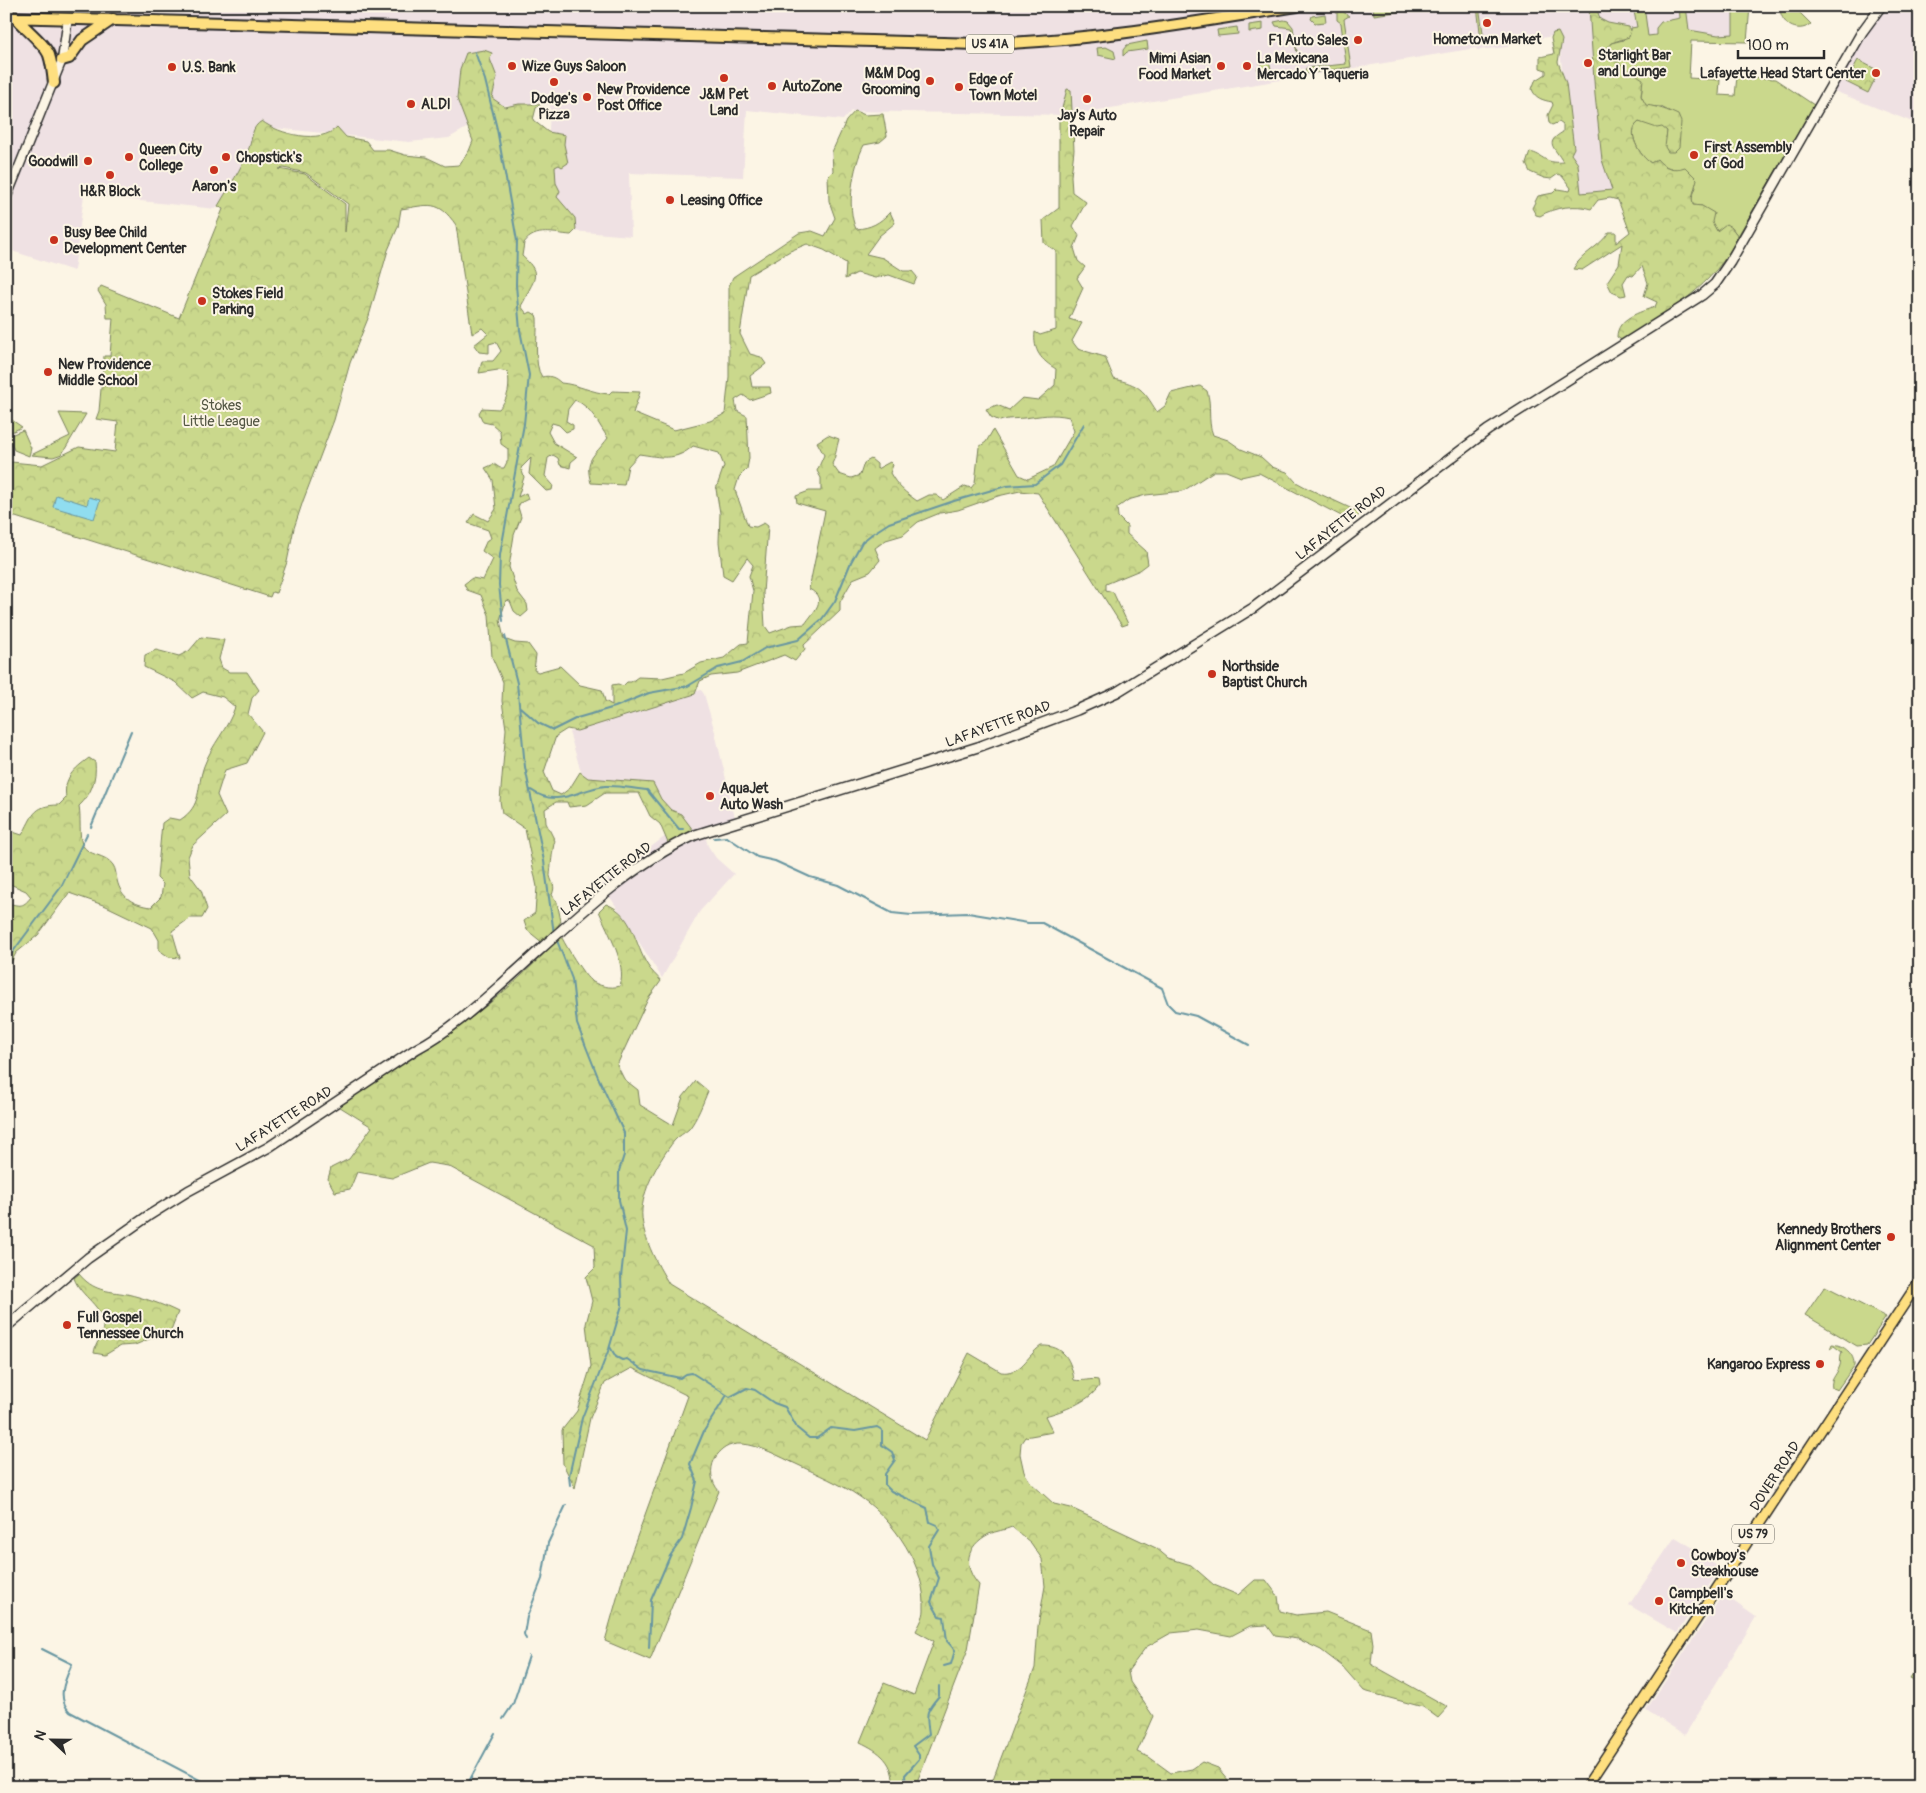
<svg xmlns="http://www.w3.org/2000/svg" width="1926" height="1793" font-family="Pangolin,sans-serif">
  <defs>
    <pattern id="forest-crowns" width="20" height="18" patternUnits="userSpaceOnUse" patternTransform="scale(1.25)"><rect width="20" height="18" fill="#cad88c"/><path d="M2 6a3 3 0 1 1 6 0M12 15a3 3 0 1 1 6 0" fill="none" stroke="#aeba79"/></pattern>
  </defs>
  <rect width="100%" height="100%" fill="#fcf5e5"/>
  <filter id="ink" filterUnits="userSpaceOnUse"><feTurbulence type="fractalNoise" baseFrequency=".02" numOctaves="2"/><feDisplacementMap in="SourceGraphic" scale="10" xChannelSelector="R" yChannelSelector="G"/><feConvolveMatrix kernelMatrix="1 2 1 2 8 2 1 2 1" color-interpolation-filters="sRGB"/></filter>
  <g filter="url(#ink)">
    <path fill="#efe1e3" d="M6,6L1209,7L1740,6L1737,37L1690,34L1617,196L1578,202L1558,35L1508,44V47L1477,50L1476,48L1068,115L851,111L843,120L747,110L743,177L629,173L631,236L560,230L549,130L550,105H506L449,138L409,142L255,126L253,147L216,209L84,195L74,271L6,249Z
      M1875,6H1920V125L1824,87L1857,31Z
      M701,690L704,694L715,732L735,818L703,828L708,846L716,858L734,874L700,911L662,978L612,900L600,885L675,829L642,788L588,794L569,732Z
      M1675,1537L1702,1553L1720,1569L1677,1633L1629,1605Z
      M1723,1594L1756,1617L1685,1735L1646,1710Z"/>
    <path fill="#cad88c" stroke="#7a825c" d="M1373,6H1403V11L1374,15Z
      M1477,6H1479L1485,46L1481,40Z
      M1633,6H1644L1648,36L1656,35V28L1661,22L1680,18L1679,6H1686L1689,30L1718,35L1733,34V6H1750L1747,42L1691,41L1689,78L1720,80L1719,95L1735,96L1737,76L1775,79L1814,105L1738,236L1731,227L1717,231L1702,206L1693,205L1692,198L1696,187L1676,170L1662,165L1657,160L1651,163C1640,157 1625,131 1639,122L1662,126L1667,131L1666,138L1678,116L1661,107L1646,106L1641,96C1648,68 1619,73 1608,54V47L1611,43L1623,40L1631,30V28L1637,27Z
      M1780,6H1793L1811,24C1797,35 1779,23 1780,6Z
      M1342,11L1349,16L1344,19L1351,67L1305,74L1306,68L1346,64L1341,23L1337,20V12Z
      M1325,14L1326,22L1315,23L1311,19L1312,16Z
      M1284,20L1288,21L1293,27L1297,52L1291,28L1276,26L1274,22Z
      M1263,23V30L1249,32V25Z
      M1237,27L1238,34L1218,36L1217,30Z
      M1147,41L1148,49L1127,52L1123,56V50L1127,45Z
      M1106,47L1114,51L1116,59L1098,55L1097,48Z
      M1269,61L1273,76H1261L1257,68L1261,67L1260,62Z
      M59,413L86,414L62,454L53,457L31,455L70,436Z
      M6,416L22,427L7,434Z
      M23,430L31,448L29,456L14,450L8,436Z
      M1825,1286L1886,1317L1867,1345L1857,1346L1805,1315Z
      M1832,1344C1844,1345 1855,1354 1854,1366L1837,1390L1832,1388C1830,1379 1836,1376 1839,1368C1842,1362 1839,1358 1842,1352L1834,1346L1830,1349Z"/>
    <path fill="url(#forest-crowns)" stroke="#7a825c" fill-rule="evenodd" d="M1596,6L1600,19L1608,23L1629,27L1631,30L1629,37L1611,43L1608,47L1611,58L1643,79L1641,96L1646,105C1659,107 1667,110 1678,115L1681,122L1679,147L1674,152H1668L1665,147L1667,131L1662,127L1657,128L1639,122C1625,131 1640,157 1651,163L1657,159C1664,168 1674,171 1685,167L1697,179L1692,198L1693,205L1702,206L1714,213L1712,222L1717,231L1726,224L1731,227L1738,236C1715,286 1668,312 1623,341L1617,337C1617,318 1640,312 1655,307L1657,302L1644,296L1648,283L1642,266L1633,276L1628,275L1623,283L1626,295L1621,296L1612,292L1607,282L1619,264L1622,244L1582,270L1573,269C1582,253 1600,247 1609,232H1616V243L1630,232L1618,200L1610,198L1598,200L1591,209C1576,204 1554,207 1540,216L1536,215L1532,208L1538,196L1553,193L1557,189L1570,191L1571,188L1562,176L1558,174L1551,179L1544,178L1530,172L1526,164L1530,152C1544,155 1544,164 1563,162C1554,146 1544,143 1563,132V125L1559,122L1552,125L1549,123L1548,115L1553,105L1552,102C1542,100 1535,98 1532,89L1535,81L1546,74V70L1540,68V57L1554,54L1551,38L1553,33L1558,32L1562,40L1558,62L1566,83L1573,141L1574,148L1571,154L1578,164L1581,193L1612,190L1602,160L1595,95L1589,7Z
      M484,50L492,53L490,59L497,77L492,98L505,107L519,104H541L536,108L533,120L548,132L565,135L564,144L568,163L562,167L559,165L555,167L556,183L560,191L557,197L575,218L576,230L571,235C555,234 535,227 524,243L522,256C534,267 539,273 530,288C527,294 525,300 521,306L527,314L531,312L536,315L537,318C538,334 533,365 542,377C549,375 555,377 561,383C576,384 593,393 609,394L612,391L640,392L633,413L674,430L710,421L725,414L729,377V286L733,277L799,233L812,231L825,236L835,218L829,201L828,176L833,171L832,152L846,121L855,111L865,115L883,114L887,136L880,142L864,145C853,166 846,207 856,229C871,228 880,223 890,212L895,223L879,236L866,254L883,258L903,271H912L917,277L914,284L889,275L875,278L857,273L845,279L846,263L824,250L807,244L790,251L749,275L740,334L750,354L761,357L766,364L750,376L752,387H770L771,393L750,400L743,395L735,400L737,411L747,416L749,458L747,469L739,477L735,490L748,526L756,527L764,523L768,526L763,593L765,626L770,633L792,625L805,624C813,612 829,599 809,589L825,511L797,503L796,496L809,491H821V478L817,471L824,455L817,442L828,435L839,439C836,448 836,457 832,464L839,474L851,478L860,475L864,463L871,459L877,464V469L890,462L893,465L890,473C897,486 906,493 917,501L929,495H936L943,500L965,486L971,488L975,483L979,447L986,442L993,430L1019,475L1028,479L1053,467L1074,431L1069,417C1052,413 1041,416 1024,418C1014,419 1008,418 1000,421L991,417L986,409L997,405L1009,410L1022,398L1038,400L1055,385L1056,369C1041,360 1033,351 1035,332L1040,335L1056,330V251L1044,243L1043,220L1059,208V120L1067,89L1071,90L1074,150L1071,176L1072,192L1086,202L1073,226L1079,236L1074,248L1078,261L1085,267L1077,278L1083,288L1069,319L1082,323L1072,341L1078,349L1105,357L1114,379C1140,385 1143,389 1157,412L1165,406L1171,393L1200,386L1207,391C1212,406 1207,420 1213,435L1228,440L1241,449L1261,457L1272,467L1287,472L1296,482L1307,488L1361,513L1355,519H1347L1259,473L1241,477L1226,471H1214L1183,491L1146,495L1128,500L1117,508L1118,517L1127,526V534L1146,551L1148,564L1140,570L1106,584V590L1113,592L1128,624L1122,626L1038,493L1020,491L998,496L958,510L940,513L918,522L903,535L886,540L875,548L880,560L870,572L853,579L840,602V611L804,645L805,649L795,661L784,655L737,673L711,676L700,681L695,694L577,731L567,729L556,736L544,772L552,791L561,795L570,788L580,772L588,778L653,783L661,799L671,810L681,814L693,830L668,843L660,824L650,816L639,793H605L587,805L569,807L567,802H556L545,809L546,823L555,841C553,843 550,874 550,876C552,884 556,885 552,895L557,902L561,921L557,927C560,937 583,975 590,980C598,986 611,989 620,986C627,963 608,933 599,911L606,904C634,914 634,944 648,966C651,971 657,976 661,981L648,999L617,1065L624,1079L638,1090L640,1105L673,1125L683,1097L696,1081L708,1091C703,1103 697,1119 689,1129C685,1133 678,1136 674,1141C660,1159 644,1186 642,1209C640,1234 657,1264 669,1284L925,1440L969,1353L1001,1372C1022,1375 1026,1356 1041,1346C1064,1345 1071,1360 1074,1380C1083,1382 1090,1378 1098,1380L1099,1386C1089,1402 1063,1411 1045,1416L1053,1432L1025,1437L1021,1443L1020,1454L1024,1472L1031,1483L1054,1504L1071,1508L1156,1548L1168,1558L1191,1565L1214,1585L1238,1595L1255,1580H1266L1278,1596L1280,1611L1296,1615L1326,1612L1371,1630L1373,1644L1371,1664L1448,1707L1438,1718L1423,1707L1364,1691L1342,1666L1321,1650L1298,1639L1275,1636L1267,1625L1250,1626L1231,1636L1199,1630L1171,1633L1146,1647L1128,1671L1130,1682L1153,1716L1137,1752L1149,1757L1171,1773L1192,1769L1202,1762L1218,1768L1234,1787H990L1035,1668L1038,1626L1045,1586L1042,1559L1031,1543L1012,1527C1005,1530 996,1531 989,1534C966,1546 962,1566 979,1585L968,1649L915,1787H893C895,1762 879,1751 860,1742L884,1683L914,1695L934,1641L916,1631C919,1625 924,1617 924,1610C926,1567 895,1521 860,1497C841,1484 817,1474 796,1464C780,1457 760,1445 742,1444C716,1442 702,1472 719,1491L650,1660L605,1641L625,1570L688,1396L632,1368L605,1383L590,1418L575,1488L563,1464L562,1430L577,1411L591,1366L586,1324L592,1301L586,1277L595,1268L594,1245L448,1166L429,1163L392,1178L357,1172L350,1189L335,1192L328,1179L331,1168L349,1159L372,1127L337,1105C413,1059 488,1014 549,948L527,930L524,921L535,913L537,887L525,829L502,813L500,801L506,729L502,701L503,682L492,657L489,615L481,595L467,590L464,584L472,578L483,580L493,559L482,551L487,540L491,538L488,530L468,523L474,514L488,521L496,509L493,480L485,468L494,464L500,468H504L508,460V449L501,444L500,431L492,424L483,422L479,413L482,408L499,409C509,398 510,386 508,372L498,370L479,373L482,361H493L501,351L496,342L489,344V353L479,352L474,345L488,334L482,328L472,334L456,225C438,199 429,205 401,209L398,227L388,250L369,316L350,363L334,420L303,501L294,528L287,562L276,593L272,592L270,597L6,514L9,504L11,462L42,465L79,447L115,452L118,422L96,419L99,411L104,356H110L113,318H107L106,304L98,291L101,286L179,318L223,209L218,206C229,187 242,168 249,148C253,137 251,127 262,121C278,134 321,145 337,127L346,137L366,141L373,150H389L405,155L426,157L445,166L459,165L469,151L473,141L457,99L460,69L466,53ZM284,168L306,173L348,204L345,232V204L305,174L279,169ZM575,400C592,407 598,424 608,438C594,457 584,458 591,483L624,485L628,466L639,454C661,457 675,462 693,446L719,453L724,466L716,489L720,513L719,542L723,575L732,580L747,558L753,565L749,576L753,591L748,643L741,644L724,658L701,663L684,673L662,678L638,677L631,682H627L623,686L618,684L612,685V705L605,701L602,690L580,685L560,666L538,672L534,670L536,655L528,644L515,643L504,639L500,620L506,600L510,601L514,611L521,617L528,611L527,604L517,591L509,567L514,535L521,517L518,507L520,503L528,499L526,493L518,497L524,477L521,468L531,458L529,474L546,491L552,490L553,485L545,476L548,458L553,455L558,458L560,465L570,468L571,462L577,457L554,443L548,432L552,423L559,425L566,432L573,429V425L566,421L568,409Z
      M1858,60L1879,71L1868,93L1846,82Z
      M201,637L224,640L219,659L222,668L229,672H247L259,690L252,698L248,714L263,732L247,763L225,770L217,795L226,815L193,845L188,857L190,875L201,890L207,909L202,918H190L172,931L180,958L169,957L159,950V940L152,928L106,906L69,893L38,935L16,953L6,972V903C19,905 22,909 31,897L26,891L10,884L8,877L11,861L6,859V825L13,832L22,835C33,817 32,805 59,805L66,798C63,778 74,769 89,758L95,762C97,779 91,795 79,806C81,815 79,838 82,844C88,857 105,853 113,865C116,869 116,876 117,880C121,898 134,905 151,907L161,897L163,884L157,878L162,823L169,818L180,820C203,805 196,788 204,766C212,744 228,729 235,707L223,697L203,692L192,698L175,682L144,667L145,655L156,650L179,656L189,651Z
      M79,1274C93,1291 107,1291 127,1294C144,1298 162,1304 178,1312L169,1335H159L135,1345L120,1346L105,1355L94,1353C95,1343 102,1338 103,1327C104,1305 81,1298 74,1278Z
      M1920,1664V1684L1910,1679Z"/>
    <path fill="#90ddef" stroke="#6896a1" d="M56,495L87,505L89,497L100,500L94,519L53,507Z"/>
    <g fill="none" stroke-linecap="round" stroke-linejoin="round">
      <path stroke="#6896a1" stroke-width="2" d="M475,52L485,80L497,129L517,241L516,285L520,330L529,375L524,424L500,555L499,585L503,621
        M505,636L517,683L525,767L544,861L554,934
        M520,707L538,723L553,730L577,718L615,707L649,693L688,686L718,668L742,662L765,648L798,640L822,619L835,601L851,562L862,542L872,534L889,523L954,501L1006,486L1035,484L1060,465L1084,424
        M531,790C558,809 578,789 605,786C620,785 633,789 647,790L679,829H683
        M91,827L131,731
        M714,838L727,837L757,857L775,861L810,877L838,885L892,913L911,915L968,913L1028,923H1042L1162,988L1168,1004L1175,1011L1196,1016L1249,1045
        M556,938L572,979L577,1024L598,1077L624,1133V1155L619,1171V1200L626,1231L621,1277L622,1305L609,1349L582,1418L569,1476L570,1485
        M6,961L61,887L87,834
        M610,1347L616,1357L622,1360L627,1359L643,1370L680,1378L686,1374L692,1373L730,1397L747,1388L755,1390L774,1403L785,1407L797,1428L809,1438H817L831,1428L855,1431L877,1427L882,1430V1445L892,1452L895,1460L885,1474V1485L891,1491L927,1508L930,1522L937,1525L939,1530L929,1546L932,1564L939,1578L931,1602L939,1616L944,1617L947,1641L955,1650L951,1664L944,1666
        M526,1639L524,1634L527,1617L542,1579L548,1543L566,1505
        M649,1648L651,1600L670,1556L682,1539L691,1508L697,1481L690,1464L704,1431L727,1395
        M42,1649L72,1664C65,1680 56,1698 70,1712L213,1787
        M503,1719L513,1704L529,1656
        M466,1787L495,1733
        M906,1787L905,1775L919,1759V1755L913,1746L929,1734C926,1713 925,1712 939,1696V1686"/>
      <defs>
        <path id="tertiary" d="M6,199L62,60L68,18"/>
        <path id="secondary" d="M6,1327L88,1258L148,1216L188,1191L269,1147L416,1049C448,1032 476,1007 503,983C562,931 623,868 695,835L978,747L1077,710L1117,692L1253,608L1488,430L1702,295L1715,284L1730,262L1862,32L1881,6"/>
        <path id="primary" d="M1586,1787L1920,1280"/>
        <path id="trunk" d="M6,17L978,44C1085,42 1191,23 1297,6
          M15,17C24,28 45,44 49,55C52,64 53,74 54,83
          M62,60L69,58L82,40L113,19"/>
      </defs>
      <use href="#tertiary" stroke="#2b2b2b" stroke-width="11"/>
      <use href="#secondary" stroke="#2b2b2b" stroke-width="12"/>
      <use href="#primary" stroke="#2b2b2b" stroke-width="12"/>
      <use href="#trunk" stroke="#2b2b2b" stroke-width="14"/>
      <use href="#tertiary" stroke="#fcf5e5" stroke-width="8"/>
      <use href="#secondary" stroke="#fcf5e5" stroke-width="9"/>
      <use href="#primary" stroke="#fedf80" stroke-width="9"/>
      <use href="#trunk" stroke="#fedf80" stroke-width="10"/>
    </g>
  </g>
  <g fill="#c8321e" stroke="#fcf5e5" stroke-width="2">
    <circle cx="1487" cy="23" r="5"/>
    <circle cx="1358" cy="40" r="5"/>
    <circle cx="1588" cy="63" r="5"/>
    <circle cx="512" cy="66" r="5"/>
    <circle cx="1221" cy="66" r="5"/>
    <circle cx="1247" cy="66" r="5"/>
    <circle cx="172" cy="67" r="5"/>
    <circle cx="1876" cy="73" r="5"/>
    <circle cx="724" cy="78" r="5"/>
    <circle cx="930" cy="81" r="5"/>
    <circle cx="554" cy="82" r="5"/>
    <circle cx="772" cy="86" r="5"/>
    <circle cx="959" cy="87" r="5"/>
    <circle cx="587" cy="97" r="5"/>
    <circle cx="1087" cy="99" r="5"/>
    <circle cx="411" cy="104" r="5"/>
    <circle cx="1694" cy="155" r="5"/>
    <circle cx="129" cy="157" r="5"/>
    <circle cx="226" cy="157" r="5"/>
    <circle cx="88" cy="161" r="5"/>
    <circle cx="214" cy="170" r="5"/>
    <circle cx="110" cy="175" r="5"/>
    <circle cx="670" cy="200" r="5"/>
    <circle cx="54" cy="240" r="5"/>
    <circle cx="202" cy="301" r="5"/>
    <circle cx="48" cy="372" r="5"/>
    <circle cx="1212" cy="674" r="5"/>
    <circle cx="710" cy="796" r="5"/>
    <circle cx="1891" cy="1237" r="5"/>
    <circle cx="67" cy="1325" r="5"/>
    <circle cx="1820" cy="1364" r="5"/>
    <circle cx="1681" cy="1563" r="5"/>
    <circle cx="1659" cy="1601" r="5"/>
  </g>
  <g text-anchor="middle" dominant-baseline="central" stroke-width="4" stroke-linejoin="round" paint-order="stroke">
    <g fill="#fcf5e5" stroke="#6a6863" stroke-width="1">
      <rect x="966" y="34.5" width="48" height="19" rx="4"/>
      <rect x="1732" y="1524.5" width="42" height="19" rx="4"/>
    </g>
    <g font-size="12" font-weight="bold" fill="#2b2b2b">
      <text x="990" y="44">US 41A</text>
      <text x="1753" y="1534">US 79</text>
    </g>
    <g font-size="14" font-weight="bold" fill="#2b2b2b" stroke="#fcf5e5" text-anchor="start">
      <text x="1487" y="39" text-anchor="middle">Hometown Market</text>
      <text x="1348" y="40" text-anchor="end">F1 Auto Sales</text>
      <text x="1598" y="55">Starlight Bar<tspan x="1598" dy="16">and Lounge</tspan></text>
      <text x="1211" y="58" text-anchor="end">Mimi Asian<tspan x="1211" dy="16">Food Market</tspan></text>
      <text x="1257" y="58">La Mexicana<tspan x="1257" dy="16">Mercado Y Taqueria</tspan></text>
      <text x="522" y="66">Wize Guys Saloon</text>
      <text x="182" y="67">U.S. Bank</text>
      <text x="920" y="73" text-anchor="end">M&amp;M Dog<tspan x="920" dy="16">Grooming</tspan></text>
      <text x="1866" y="73" text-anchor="end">Lafayette Head Start Center</text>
      <text x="969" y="79">Edge of<tspan x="969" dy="16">Town Motel</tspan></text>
      <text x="782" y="86">AutoZone</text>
      <text x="597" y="89">New Providence<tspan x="597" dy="16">Post Office</tspan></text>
      <text x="724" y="94" text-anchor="middle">J&amp;M Pet<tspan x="724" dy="16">Land</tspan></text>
      <text x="554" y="98" text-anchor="middle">Dodge's<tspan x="554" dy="16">Pizza</tspan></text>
      <text x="421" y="104">ALDI</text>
      <text x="1087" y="115" text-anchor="middle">Jay's Auto<tspan x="1087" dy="16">Repair</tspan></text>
      <text x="1704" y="147">First Assembly<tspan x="1704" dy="16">of God</tspan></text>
      <text x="139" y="149">Queen City<tspan x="139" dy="16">College</tspan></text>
      <text x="236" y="157">Chopstick's</text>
      <text x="78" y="161" text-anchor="end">Goodwill</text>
      <text x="214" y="186" text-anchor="middle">Aaron's</text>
      <text x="110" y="191" text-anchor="middle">H&amp;R Block</text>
      <text x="680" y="200">Leasing Office</text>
      <text x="64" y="232">Busy Bee Child<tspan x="64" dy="16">Development Center</tspan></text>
      <text x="212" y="293">Stokes Field<tspan x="212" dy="16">Parking</tspan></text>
      <text x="58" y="364">New Providence<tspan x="58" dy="16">Middle School</tspan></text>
      <text x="1222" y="666">Northside<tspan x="1222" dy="16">Baptist Church</tspan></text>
      <text x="720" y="788">AquaJet<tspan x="720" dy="16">Auto Wash</tspan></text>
      <text x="1881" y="1229" text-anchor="end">Kennedy Brothers<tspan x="1881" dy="16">Alignment Center</tspan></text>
      <text x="77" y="1317">Full Gospel<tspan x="77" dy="16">Tennessee Church</tspan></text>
      <text x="1810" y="1364" text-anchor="end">Kangaroo Express</text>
      <text x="1691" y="1555">Cowboy's<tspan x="1691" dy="16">Steakhouse</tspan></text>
      <text x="1669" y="1593">Campbell's<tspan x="1669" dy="16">Kitchen</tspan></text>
    </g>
    <g font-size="14" fill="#535643" stroke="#fcf5e5">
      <text x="221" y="405">Stokes<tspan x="221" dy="16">Little League</tspan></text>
    </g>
    <g font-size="14" fill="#2b2b2b" stroke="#fcf5e5">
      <text transform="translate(1341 523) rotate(-38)">LAFAYETTE ROAD</text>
      <text transform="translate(998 724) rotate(-20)">LAFAYETTE ROAD</text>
      <text transform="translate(606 879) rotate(-38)">LAFAYETTE ROAD</text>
      <text transform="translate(284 1119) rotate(-32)">LAFAYETTE ROAD</text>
      <text transform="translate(1775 1476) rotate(-57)">DOVER ROAD</text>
    </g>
  </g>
  <rect width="1926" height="1793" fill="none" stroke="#fcf5e5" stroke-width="25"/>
  <rect x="12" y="12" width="1901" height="1768" fill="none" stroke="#2b2b2b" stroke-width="2" filter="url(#ink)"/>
  <g transform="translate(52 1740) rotate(292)" stroke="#fcf5e5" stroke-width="4" paint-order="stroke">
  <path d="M0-4L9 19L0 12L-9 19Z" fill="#2b2b2b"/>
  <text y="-8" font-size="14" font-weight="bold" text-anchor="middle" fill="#2b2b2b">N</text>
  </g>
  <path d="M1738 50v8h86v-8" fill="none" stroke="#2b2b2b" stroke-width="2.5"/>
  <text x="1746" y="50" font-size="15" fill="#2b2b2b" stroke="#fcf5e5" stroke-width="4" paint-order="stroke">100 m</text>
</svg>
